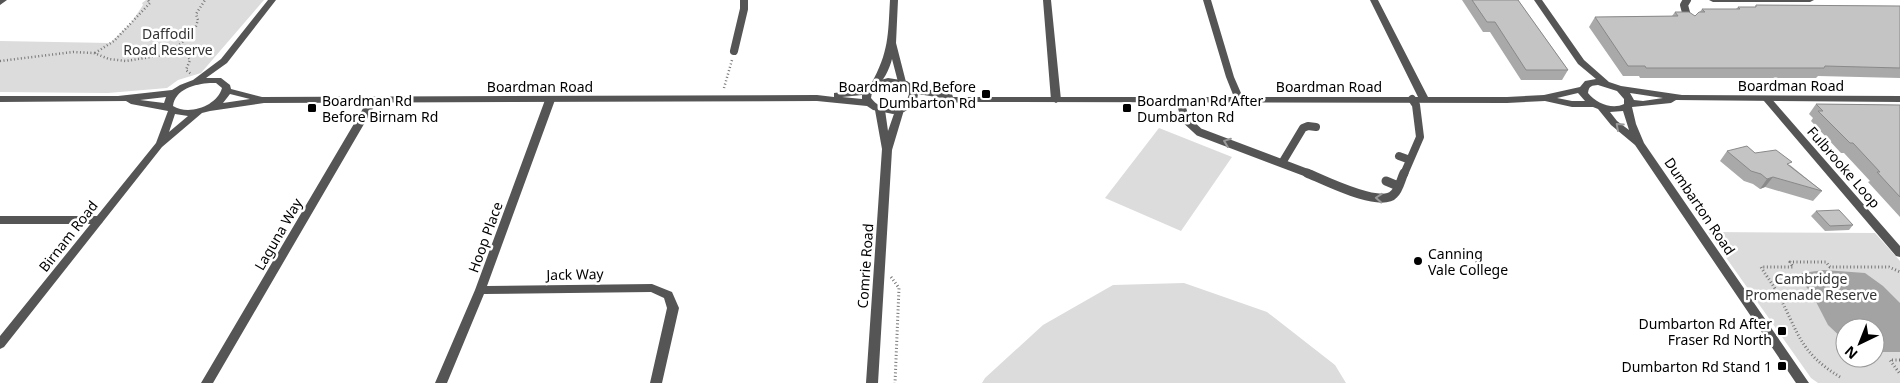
<svg xmlns="http://www.w3.org/2000/svg" width="1900" height="383" font-family="'Noto Sans',sans-serif">
  <rect width="100%" height="100%" fill="#fff"/>
  <path fill="#dcdcdc" fill-rule="evenodd" d="M146,0H264L201,73L178,80L167,88L108,93L0,92V41L110,43L131,23L143,5L142,3Z
    M1159,128L1232,157L1181,231L1105,198Z
    M1708,232L1875,233L1900,261V383H1818L1811,378ZM1845,328H1875V358H1845Z
    M1184,283L1267,312L1335,365L1346,383H982L985,378L1043,325L1113,285Z"/>
  <path fill="#a3a3a3" d="M1824,270L1865,273L1883,286L1900,303V352H1875V328H1845V341L1828,325L1812,294L1799,278L1802,273Z"/>
  <g fill="none" stroke-linecap="round" stroke-linejoin="round">
    <path stroke="#777" stroke-width="2.5" stroke-dasharray="1 2.5" stroke-linecap="butt" d="M95,53L114,41L150,3L148,0
      M169,54C178,53 185,52 190,60L186,70L191,74
      M0,61L73,52L94,53L109,59L126,61L169,54L187,38L196,26L198,20L196,14L205,0
      M724,88L732,60"/>
    <path stroke="#777" stroke-width="3" stroke-dasharray="1 2.5" stroke-linecap="butt" d="M891,277L899,288L895,383
      M1900,360H1890L1900,374
      M1840,377C1799,352 1799,333 1778,294C1773,284 1766,276 1761,267H1793L1790,262H1826L1830,267H1889L1900,272"/>
    <path stroke="#555" stroke-width="8" d="M1687,0L1684,5L1688,20
      M734,51L744,9V0
      M1180,100L1185,119L1199,132L1310,174
      M1399,156L1410,160
      M1282,163L1303,128L1308,126L1316,127
      M1404,174L1420,137L1416,105L1412,99"/>
    <path stroke="#555" stroke-width="9" d="M1307,173C1324,180 1381,209 1394,194C1399,190 1401,179 1404,173
      M1386,181L1398,186"/>
    <path fill="#555" fill-rule="evenodd" d="M0,0H7L0,5Z
      M890,0H898L896,43L906,82L902,85L898,82L892,59C890,68 883,83 875,87L871,84C889,52 888,35 890,0Z
      M1043,0H1051L1061,100L1056,103L1051,100Z
      M1203,0H1211L1234,77L1244,100L1242,102H1236L1226,77Z
      M1370,0H1378L1429,99L1427,101H1421L1419,99Z
      M1709,0H1814L1810,2H1713Z
      M1767,96L1770,97L1900,246V257L1896,256L1764,101L1762,99L1764,97Z
      M373,97L378,100L213,383H201L368,100Z
      M550,97L555,100L487,286L652,284L672,292L679,308L662,383H650L667,308L664,298L651,292L484,294L447,383H435L475,290L545,100Z
      M880,107L885,110L888,131L896,108L899,107L904,110L892,150L878,383H866L882,149L875,110Z
      M0,216H98L102,217L103,220L102,223L98,224H0Z"/>
    <path fill="#555" fill-rule="evenodd" d="M268,0H276L227,63L206,78H221L230,85L231,89L262,97L817,95L834,97V93L858,90L866,87L873,82L888,78L907,81L915,87L952,94L953,97H1507L1544,95L1580,87L1585,81L1596,79L1578,64L1534,0H1542L1584,60L1609,82L1621,86L1682,95L1900,96V102L1676,100L1671,103L1632,107L1636,124L1644,143L1809,383H1796L1635,145L1611,125L1598,109L1593,107H1572L1545,101L1507,103L964,102L913,106L904,112L893,114L873,110L867,106L817,101L264,103L210,111L202,113L162,147L4,347L0,349V336L156,143L168,111L131,104L126,101L0,102V96H118L172,90L180,85L193,80L221,59ZM210,83H216L222,88C217,106 189,116 173,106C175,89 195,84 210,83ZM884,84C894,83 904,84 909,94C904,113 881,112 871,98C872,90 876,86 884,84ZM1598,85L1617,91L1624,99V104C1612,110 1596,103 1588,93C1589,85 1592,86 1598,85ZM1578,93L1585,101H1572L1557,98ZM1630,93L1663,98L1643,101L1634,100ZM230,94L250,99L223,103ZM918,94L942,98L917,100ZM862,95V99L842,97ZM166,97L164,103L140,100ZM1623,111L1629,130L1617,121L1610,112ZM175,114L188,116L169,132Z"/>
  </g>
  <path fill="#a9a9a9" d="M1462,0H1518L1568,70L1562,80H1521L1490,32H1483Z
    M1756,5L1900,6V78L1818,76L1816,78H1640L1639,76H1623L1589,27L1595,17L1672,16L1675,12L1695,16L1699,13L1702,9H1736L1738,7H1755Z
    M1816,104L1900,105V217L1868,182L1870,181L1844,153H1841L1811,121L1813,118L1809,114Z
    M1727,151L1755,153L1790,165L1822,191L1813,201L1765,187L1760,189L1753,184L1744,181L1720,161Z
    M1816,211L1853,225L1849,230L1825,231L1811,216Z"/>
  <path fill="#898989" d="M1773,177L1765,187L1760,189L1767,179Z"/>
  <path fill="#c4c4c4" stroke="#898989" d="M1472,0H1518L1568,70H1526L1495,22H1487Z
    M1756,5L1900,6V68L1825,66L1824,68H1646L1645,66H1628L1595,17L1678,16L1675,12H1689L1695,16L1699,12H1705L1702,9H1740L1738,7H1756Z
    M1816,104L1900,105V197L1877,172H1880L1853,143H1850L1818,111H1823Z
    M1747,146L1755,153L1776,150L1792,162L1787,164L1822,191L1773,177L1767,179L1761,174L1751,171L1727,151Z
    M1839,210L1853,225L1830,226L1816,211Z"/>
  <defs><path id="oneway-chevron" d="M-2-3.5L2.5 0L-2 3.5" fill="none" stroke-width="1.6" stroke-linecap="round" stroke-linejoin="round" transform="scale(1.25)"/></defs>
  <g stroke="#999">
    <use href="#oneway-chevron" transform="translate(1619 126) rotate(-138)"/>
    <use href="#oneway-chevron" transform="translate(1227 142) rotate(-159)"/>
    <use href="#oneway-chevron" transform="translate(1379 198) rotate(-176)"/>
  </g>
  <g fill="#000" stroke="#fff" stroke-width="2">
    <rect x="981" y="89" width="10" height="10" rx="2.5"/>
    <rect x="307" y="103" width="10" height="10" rx="2.5"/>
    <rect x="1122" y="103" width="10" height="10" rx="2.5"/>
    <circle cx="1418" cy="261" r="5"/>
    <rect x="1777" y="326" width="10" height="10" rx="2.5"/>
    <rect x="1777" y="361" width="10" height="10" rx="2.5"/>
  </g>
  <g text-anchor="middle" dominant-baseline="central" stroke-width="5" stroke-linejoin="round" paint-order="stroke">
    <g font-size="14" fill="#333" stroke="#fff">
      <text x="168" y="33">Daffodil<tspan x="168" dy="16">Road Reserve</tspan></text>
      <text x="1811" y="278">Cambridge<tspan x="1811" dy="16">Promenade Reserve</tspan></text>
    </g>
    <g font-size="14" fill="#000" stroke="#fff">
      <text x="1791" y="85">Boardman Road</text>
      <text x="540" y="86">Boardman Road</text>
      <text x="1329" y="86">Boardman Road</text>
      <text transform="translate(1844 167) rotate(49)">Fulbrooke Loop</text>
      <text transform="translate(1700 206) rotate(56)">Dumbarton Road</text>
      <text transform="translate(278 234) rotate(-60)">Laguna Way</text>
      <text transform="translate(68 236) rotate(-52)">Birnam Road</text>
      <text transform="translate(485 237) rotate(-70)">Hoop Place</text>
      <text transform="translate(865 266) rotate(-86)">Comrie Road</text>
      <text transform="translate(575 274) rotate(-1)">Jack Way</text>
    </g>
    <g font-size="14" fill="#000" stroke="#fff" text-anchor="end">
      <text x="976" y="86">Boardman Rd Before<tspan x="976" dy="16">Dumbarton Rd</tspan></text>
      <text x="322" y="100" text-anchor="start">Boardman Rd<tspan x="322" dy="16">Before Birnam Rd</tspan></text>
      <text x="1137" y="100" text-anchor="start">Boardman Rd After<tspan x="1137" dy="16">Dumbarton Rd</tspan></text>
      <text x="1428" y="253" text-anchor="start">Canning<tspan x="1428" dy="16">Vale College</tspan></text>
      <text x="1772" y="323">Dumbarton Rd After<tspan x="1772" dy="16">Fraser Rd North</tspan></text>
      <text x="1772" y="366">Dumbarton Rd Stand 1</text>
    </g>
  </g>
  <g transform="translate(1860 343) rotate(223)"><circle r="24" fill="#ffffff" stroke="#999999"/>
  <path d="M0-4L9 19L0 12L-9 19Z" fill="#000000"/>
  <text y="-8" font-size="14" font-weight="bold" text-anchor="middle" fill="#000000">N</text>
  </g>
</svg>
